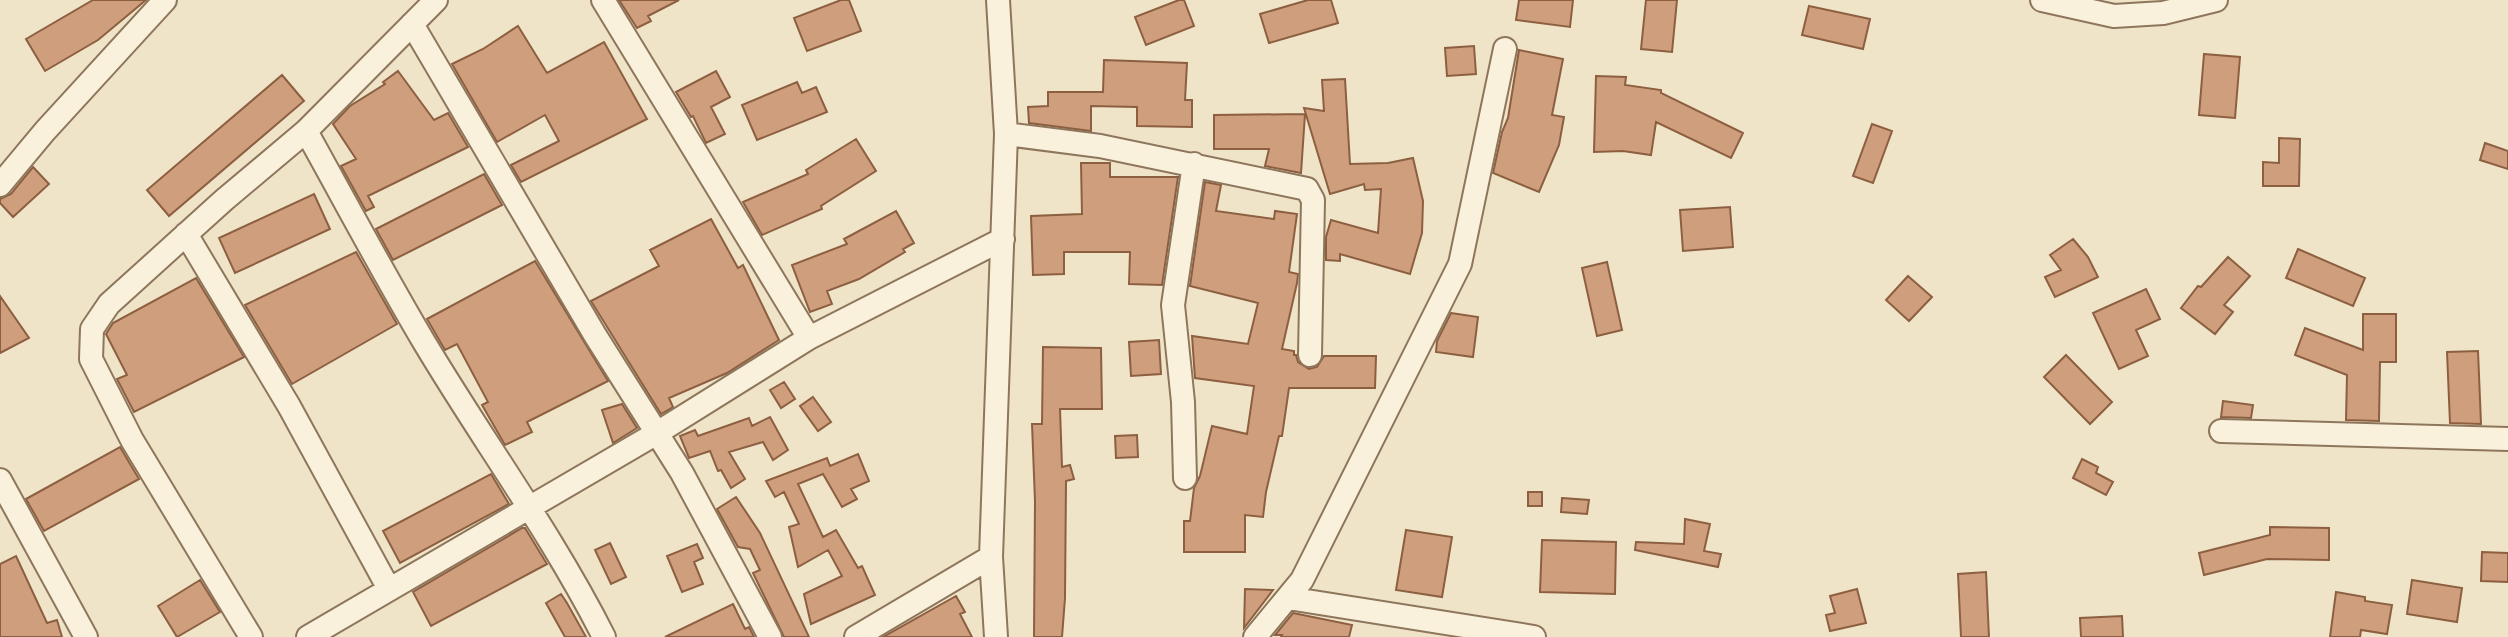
<svg xmlns="http://www.w3.org/2000/svg" width="2508" height="637" font-family="'PT Serif',serif">
  <rect width="100%" height="100%" fill="#f0e4c8"/>
  <path fill="#cf9f7d" stroke="#8d5f41" stroke-width="2" d="M93,0H146L98,40L45,71L26,39Z
    M619,0H679L648,16L651,21L637,28Z
    M841,0H849L861,31L807,51L794,18Z
    M1179,0H1184L1194,26L1146,45L1135,17Z
    M1308,0H1331L1338,23L1269,43L1260,14Z
    M1519,0H1573L1570,27L1516,20Z
    M1646,0H1677L1672,52L1641,49Z
    M1809,6L1870,19L1863,49L1802,35Z
    M518,26L547,73L604,42L647,119L521,182L511,165L559,141L545,115L497,142L452,64L483,49Z
    M1474,46L1476,74L1447,76L1445,48Z
    M1519,50L1563,59L1552,115L1564,117L1559,145L1539,192L1493,173L1502,132L1508,118Z
    M2204,54L2240,57L2235,118L2199,115Z
    M1104,60L1187,63L1185,100H1192V127L1137,126V107L1091,106V131L1029,123L1028,107L1048,106V92H1103Z
    M398,71L434,120L448,113L468,147L368,196L374,207L366,211L341,166L356,159L333,124L350,106L385,84L383,82Z
    M716,71L730,97L711,107L725,134L706,143L693,116L691,117L676,92Z
    M282,75L304,101L169,216L147,190Z
    M1596,76L1626,77L1625,85L1661,90V93L1743,133L1731,158L1656,122L1651,155L1623,151L1594,152Z
    M1345,79L1350,164L1388,163L1413,158L1423,201L1422,233L1410,274L1340,254V261L1326,260V237L1331,220L1378,233L1381,189L1365,190L1364,184L1330,194L1304,108L1324,111L1322,80Z
    M797,82L802,93L816,87L827,112L757,140L742,105Z
    M1305,114L1301,173L1265,166L1269,149H1214V115Z
    M1872,124L1892,131L1873,183L1853,176Z
    M2279,138L2300,139L2299,186H2263V162L2279,163Z
    M856,139L876,171L821,206L822,209L762,235L743,202L808,174L806,170Z
    M2485,143L2508,151V169L2480,160Z
    M1081,163H1110V177H1178L1162,285L1129,284L1130,252H1064V274L1033,275L1031,216L1082,214Z
    M33,167L49,184L13,217L0,203V199L11,194Z
    M484,174L502,205L393,260L376,229Z
    M1205,182L1221,185L1216,211L1274,219L1275,211L1297,214L1289,272L1298,274L1297,283L1282,349L1294,351V355H1296L1298,362L1309,369L1317,367L1324,356H1376L1375,388H1289L1282,436H1279L1266,492L1263,517L1245,515V552H1184V521H1190L1194,488L1200,476L1212,426L1247,434L1254,386L1195,378L1192,336L1248,344L1258,303L1190,286Z
    M314,194L330,229L235,273L219,238Z
    M1730,207L1733,247L1683,251L1680,210Z
    M896,211L914,243L903,249L905,252L859,279L827,291L832,304L810,312L792,265L847,244L844,239Z
    M711,219L738,268L743,265L779,340L727,373L669,398L673,407L661,414L591,301L659,266L650,250Z
    M2073,239L2088,257L2098,277L2055,297L2045,277L2061,270L2050,255Z
    M2298,249L2365,278L2353,306L2286,278Z
    M356,252L397,324L292,384L245,305Z
    M2228,257L2250,276L2224,305L2233,312L2215,334L2181,308L2198,286L2201,287Z
    M535,261L608,381L527,422L532,432L505,445L482,405L488,402L457,344L445,350L427,319Z
    M1607,262L1622,330L1597,336L1582,268Z
    M1908,276L1932,297L1909,321L1886,300Z
    M196,278L244,357L134,412L117,379L127,375L106,334L113,323Z
    M2146,289L2160,319L2136,330L2148,356L2119,369L2093,313Z
    M0,296L29,338L0,353Z
    M1451,313L1478,317L1473,357L1436,352L1437,341Z
    M2363,314H2396V362H2380L2379,421L2346,420L2347,375L2295,355L2305,328L2363,350Z
    M1159,340L1161,374L1131,376L1129,342Z
    M1043,347L1101,348L1102,409H1060L1062,467L1070,465L1074,479L1066,481L1065,598L1062,637H1034L1035,501L1032,424H1042Z
    M2478,351L2481,424L2450,423L2447,352Z
    M2066,355L2112,402L2090,424L2044,377Z
    M784,382L795,399L781,408L770,390Z
    M813,397L831,422L818,431L800,406Z
    M2223,401L2253,405L2251,418L2221,417Z
    M622,404L637,428L613,443L602,410Z
    M770,417L788,450L773,460L763,442L729,452L745,479L731,488L721,470L718,471L710,451L689,458L680,436L695,430L698,436L749,418L752,426Z
    M1137,435L1138,457L1116,458L1115,436Z
    M120,447L139,479L44,531L26,499Z
    M858,454L869,481L851,489L857,499L842,507L823,474L798,484L823,537L836,530L858,568L862,566L875,595L811,624L804,594L842,576L828,550L798,567L789,527L799,524L784,492L775,497L766,481L827,458L830,466Z
    M2082,459L2098,467L2096,473L2113,482L2106,495L2073,478Z
    M491,474L509,504L400,563L383,531Z
    M1528,492H1542V506H1528Z
    M736,497L760,533L809,637H784L753,573L760,570L750,549L738,547L717,509Z
    M1562,498L1589,500L1587,514L1561,512Z
    M1685,519L1710,524L1704,551L1721,554L1718,567L1635,550L1636,542L1684,544Z
    M2270,527L2329,528V560L2267,559L2204,575L2199,553L2270,535Z
    M522,528H525L547,564L431,626L413,592Z
    M1406,530L1452,537L1442,597L1396,590Z
    M1542,540L1616,542L1615,594L1540,592Z
    M610,543L626,577L611,584L595,550Z
    M697,544L703,558L694,562L703,584L682,592L667,556Z
    M2482,552L2508,553V582L2481,581Z
    M16,556L47,623L57,620L62,637H0V564Z
    M1986,572L1989,637H1961L1958,574Z
    M200,580L220,612L177,637L158,606Z
    M2412,580L2462,588L2457,622L2407,614Z
    M1245,589L1273,590L1244,628Z
    M1857,589L1866,623L1830,631L1826,615L1835,613L1830,596Z
    M2336,592L2365,597V601L2392,605L2387,634L2361,630L2360,637H2330Z
    M561,594L567,603L586,637H565L546,603Z
    M956,596L965,612L960,614L972,637H883Z
    M733,604L745,629L749,627L754,637H665Z
    M1293,613L1352,625L1349,637H1281L1282,635H1275Z
    M2122,616L2123,637H2081L2080,618Z"/>
  <g fill="none" stroke-linecap="round" stroke-linejoin="round">
    <defs>
      <path id="minor" d="M603,0L809,338
        M2042,0L2114,16L2163,13L2216,0
        M412,24L595,335L682,473L770,637
        M306,131C345,201 383,273 424,342C483,441 552,534 604,637
        M1006,134L1100,146L1307,189L1313,200L1310,355
        M0,185L45,131L165,0
        M186,234L289,406L389,589
        M2221,431L2508,439
        M1185,478L1183,402L1173,305L1194,164
        M0,480L86,637
        M1288,598L1534,637
        M251,637L132,440L91,359L92,329L109,304L224,200L306,131L436,0
        M308,637L657,433L809,338L1003,239
        M856,637L991,557
        M996,637L991,557L1006,134L998,0
        M1255,637L1302,580L1460,264L1505,49"/>
    </defs>
    <use href="#minor" stroke="#8d765c" stroke-width="26"/>
    <use href="#minor" stroke="#faf1dc" stroke-width="22"/>
  </g>
</svg>
